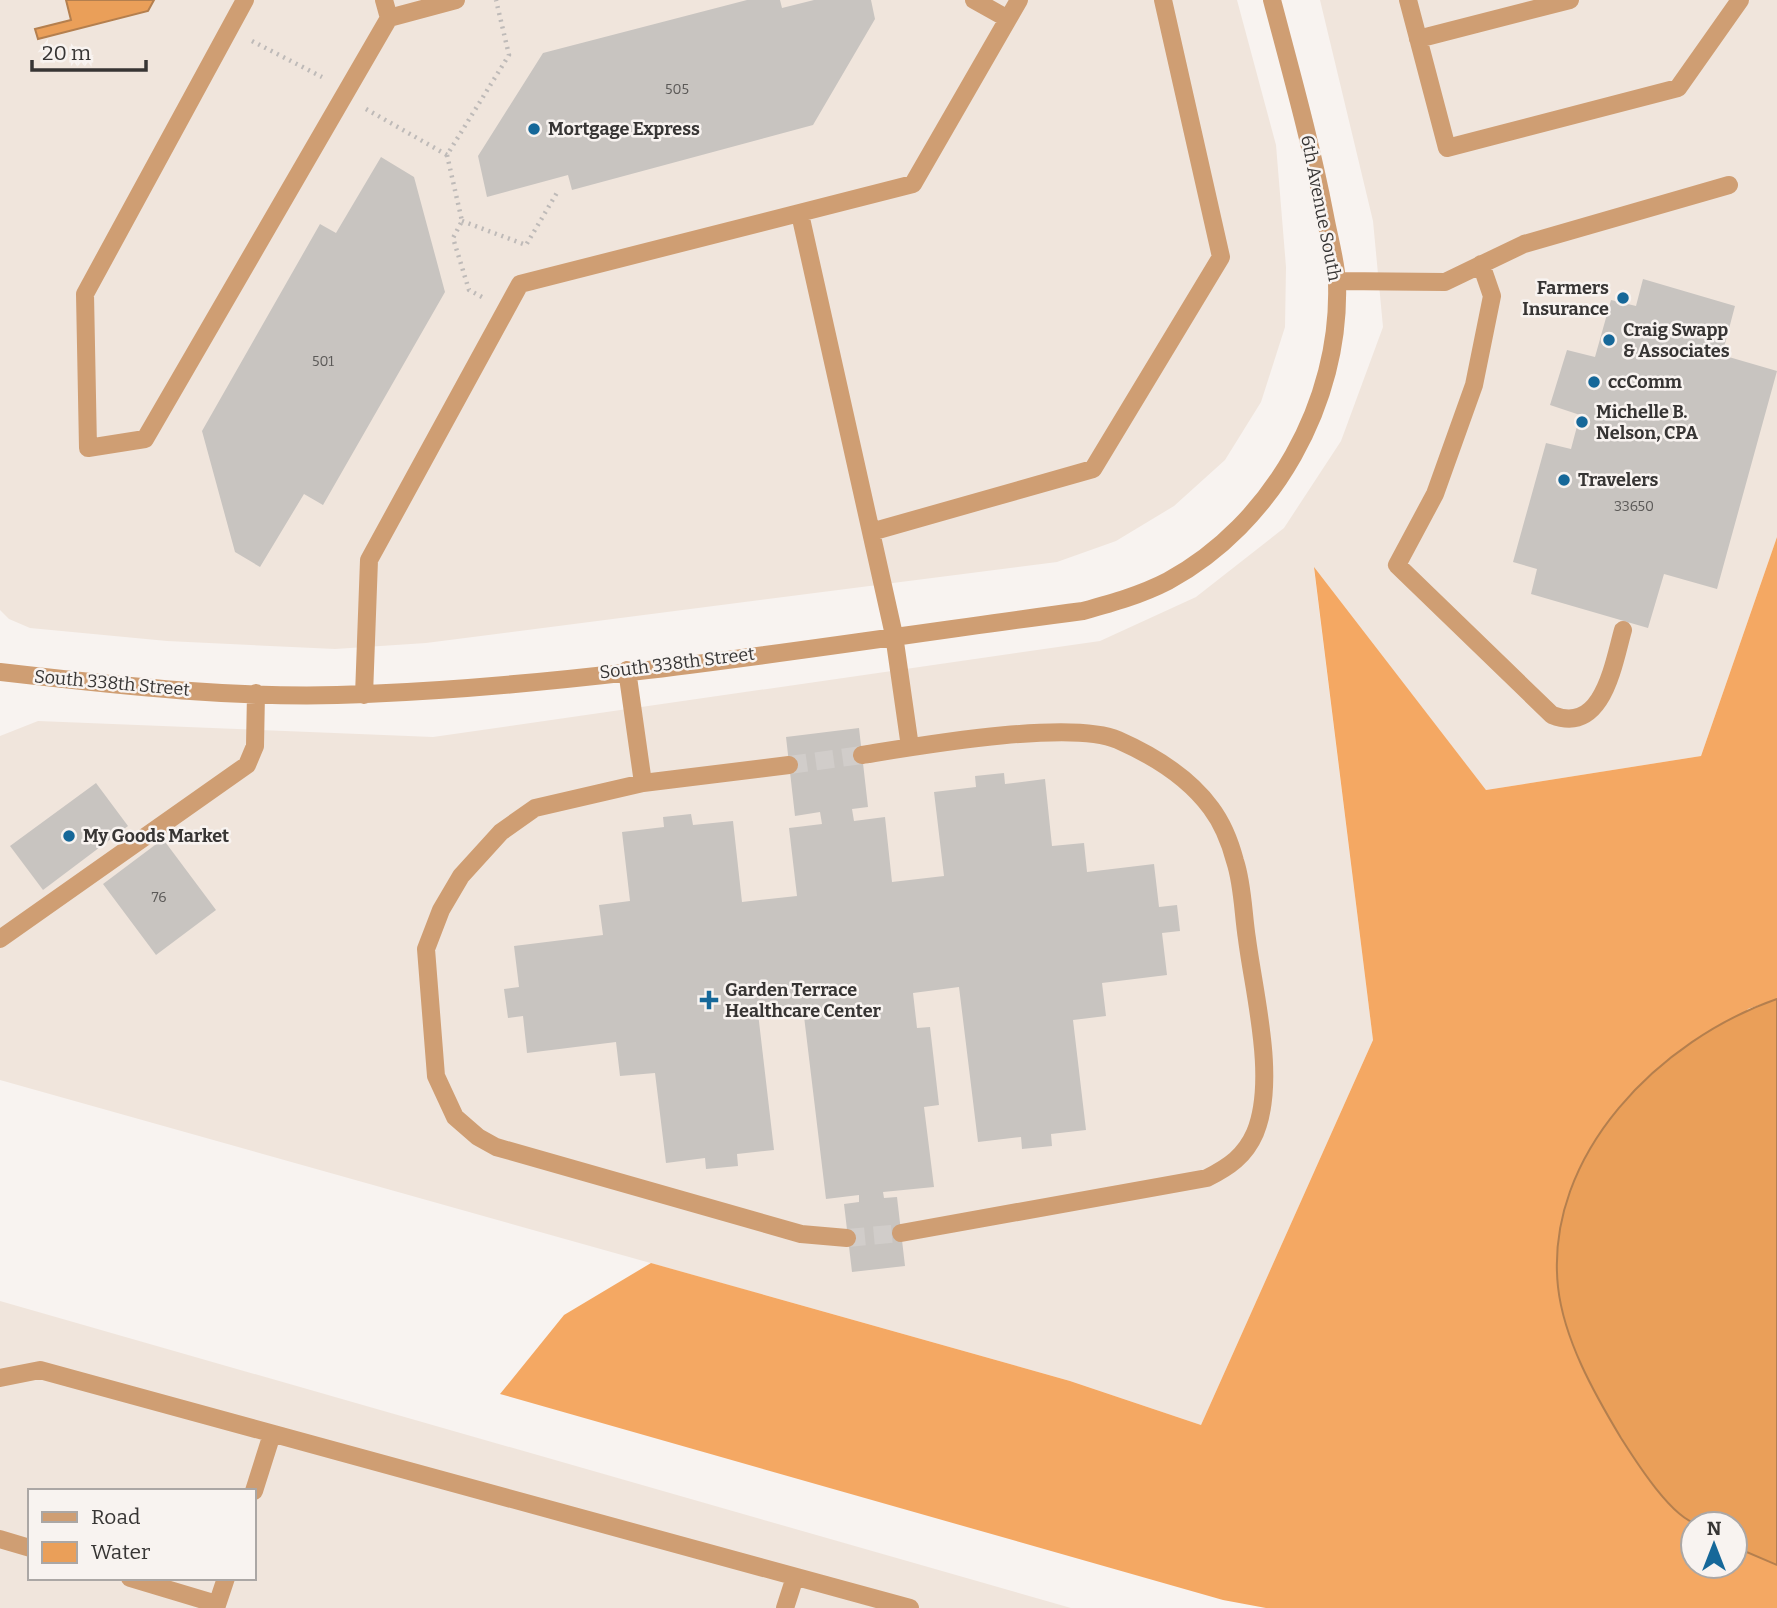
<svg xmlns="http://www.w3.org/2000/svg" width="1777" height="1608" font-family="Bitter,serif">
  <rect width="100%" height="100%" fill="#f8f3f0"/>
  <path fill="#f0e5dc" fill-rule="evenodd" d="M0,0H1237L1276,145L1286,267L1285,327L1261,402L1225,460L1174,506L1116,541L1057,562L426,643L335,649L167,641L30,628L9,619L0,610Z
    M1320,0H1777V537L1701,756L1486,790L1314,569L1373,1040L1201,1425L1070,1381L0,1080V736L38,721L433,737L1100,641L1196,597L1284,528L1341,441L1383,327L1373,221Z
    M0,1301L1071,1608H0ZM30,1491H254V1578H30Z"/>
  <path fill="#f4a863" d="M1777,537V999L1748,1009L1558,1250C1558,1336 1595,1396 1644,1464C1660,1486 1673,1508 1696,1524H1693V1566H1735V1547L1777,1565V1608H1266L1223,1600L500,1394L564,1315L651,1263L1070,1381L1201,1425L1373,1040L1314,567L1486,790L1701,756Z"/>
  <path fill="#ea9f59" stroke="#b47f4e" stroke-width="2" d="M66,0H154L148,11L38,39L35,29L71,20Z
    M1777,999V1565L1735,1547V1524C1723,1524 1709,1526 1698,1524C1672,1519 1635,1460 1621,1438C1594,1393 1564,1340 1558,1287C1544,1154 1661,1039 1777,999Z"/>
  <path fill="#c8c4c0" d="M747,0H780L782,8L814,0H871L875,19L813,125L572,190L568,175L487,197L478,156L543,53Z
    M381,157L414,177L445,292L323,505L304,494L260,567L235,552L202,431L320,224L336,233Z
    M1643,279L1735,306L1722,355L1777,371L1717,589L1664,574L1648,628L1531,594L1537,569L1513,562L1546,443L1571,449L1580,415L1550,405L1567,350L1595,357L1611,300L1636,306Z
    M859,728L868,807L852,809L854,821L885,817L892,882L944,876L934,792L976,787L975,776L1004,773L1005,784L1045,779L1052,846L1084,843L1087,872L1154,864L1159,907L1177,905L1180,931L1162,933L1167,975L1102,983L1106,1016L1073,1020L1086,1130L1051,1134L1052,1146L1022,1149L1021,1137L978,1142L959,987L913,993L917,1028L930,1027L939,1105L924,1107L934,1187L883,1192L884,1198L897,1197L905,1266L852,1272L844,1204L859,1202V1195L826,1199L803,1008L758,1013L774,1150L737,1154L738,1166L706,1169L705,1158L666,1163L655,1073L620,1076L616,1042L527,1053L523,1016L508,1018L504,989L519,987L514,946L603,935L599,905L630,901L622,832L664,827L663,817L691,814L693,825L733,821L742,902L797,896L789,828L822,824L820,812L795,816L786,737Z
    M96,783L128,826L43,890L10,846Z
    M163,839L216,910L156,955L103,884Z"/>
  <g fill="none" stroke-linecap="round" stroke-linejoin="round">
    <path stroke="#d1cdca" stroke-width="18" stroke-dasharray="18 9" stroke-linecap="butt" d="M789,765L862,755
      M847,1238L901,1233"/>
    <path stroke="#bebab8" stroke-width="4.5" stroke-dasharray="2 5" stroke-linecap="butt" d="M252,41L322,77
      M366,109L447,155L509,55L496,0
      M447,155L462,221L453,238L469,290L482,297
      M462,221L526,245L558,191"/>
    <path stroke="#cf9e73" stroke-width="18" d="M245,0L85,294L88,448L145,439L389,18
      M384,0L389,18L456,0
      M974,0L1008,19
      M1408,0L1447,148L1678,88L1740,0
      M1418,39L1570,0
      M800,214L894,635L910,747
      M1481,264L1492,296L1474,385L1435,494L1397,565L1552,715C1603,735 1613,665 1623,630
      M1337,281L1445,282L1524,244L1729,185
      M871,532L1093,469L1221,257L1163,0
      M627,670L643,783
      M0,672C121,686 244,700 366,694C606,684 845,642 1083,611C1112,603 1141,595 1168,581C1273,524 1341,402 1337,283C1336,261 1329,238 1325,216C1311,143 1291,72 1272,0
      M364,695L369,560L520,284L913,184L1019,0
      M862,755C918,746 1071,719 1118,740C1152,755 1189,778 1211,808C1223,824 1230,842 1235,861C1243,885 1243,914 1247,939C1254,994 1277,1080 1255,1133C1245,1156 1229,1167 1207,1178L901,1233
      M789,765L643,783L535,808L501,832L461,876L441,910L426,949L436,1076L455,1117L478,1137L496,1147L801,1234L847,1238
      M0,939L247,765L255,746L256,693
      M0,1378L40,1370L910,1608
      M254,1491L272,1434
      M0,1539L30,1548
      M130,1578L217,1604
      M216,1608L226,1578
      M785,1608L795,1577"/>
  </g>
  <g fill="#166899" stroke="#f8f3f0" stroke-width="2.5">
    <circle cx="534" cy="129" r="7"/>
    <circle cx="1623" cy="298" r="7"/>
    <circle cx="1609" cy="340" r="7"/>
    <circle cx="1594" cy="382" r="7"/>
    <circle cx="1582" cy="422" r="7"/>
    <circle cx="1564" cy="480" r="7"/>
    <circle cx="69" cy="836" r="7"/>
    <path d="M705.5 989.5h7v7h7v7h-7v7h-7v-7h-7v-7h7z"/>
  </g>
  <g text-anchor="middle" dominant-baseline="central" stroke-width="5" stroke-linejoin="round" paint-order="stroke">
    <g font-size="14" fill="#5b5957">
      <text x="677" y="89">505</text>
      <text x="323" y="361">501</text>
      <text x="1634" y="506">33650</text>
      <text x="159" y="897">76</text>
    </g>
    <g font-size="18" font-weight="bold" fill="#373534" stroke="#f8f3f0" text-anchor="start">
      <text x="548" y="129">Mortgage Express</text>
      <text x="1609" y="288" text-anchor="end">Farmers<tspan x="1609" dy="21">Insurance</tspan></text>
      <text x="1623" y="330">Craig Swapp<tspan x="1623" dy="21">&amp; Associates</tspan></text>
      <text x="1608" y="382">ccComm</text>
      <text x="1596" y="412">Michelle B.<tspan x="1596" dy="21">Nelson, CPA</tspan></text>
      <text x="1578" y="480">Travelers</text>
      <text x="83" y="836">My Goods Market</text>
      <text x="725" y="990">Garden Terrace<tspan x="725" dy="21">Healthcare Center</tspan></text>
    </g>
    <g font-size="18" fill="#373534" stroke="#f8f3f0">
      <text transform="translate(1321 208) rotate(79)">6th Avenue South</text>
      <text transform="translate(677 663) rotate(-7)">South 338th Street</text>
      <text transform="translate(112 683) rotate(5)">South 338th Street</text>
    </g>
  </g>
  <rect x="28" y="1489" width="228" height="91" fill="#f8f3f0" stroke="#aba7a5" stroke-width="2"/>
  <rect x="42" y="1512" width="35" height="10" fill="#cf9e73" stroke="#aba7a5" stroke-width="2"/>
  <text x="91" y="1524" font-size="21" fill="#373534">Road</text>
  <rect x="42" y="1542" width="35" height="21" fill="#ea9f59" stroke="#aba7a5" stroke-width="2"/>
  <text x="91" y="1559" font-size="21" fill="#373534">Water</text>
  <g transform="translate(1714 1545)"><circle r="33" fill="#f8f3f0" stroke="#aba7a5" stroke-width="2"/>
  <path d="M0-5L12 26L0 18L-12 26Z" fill="#166899"/>
  <text y="-10" font-size="19" font-weight="bold" text-anchor="middle" fill="#373534">N</text>
  </g>
  <path d="M32 60v10h114v-10" fill="none" stroke="#373534" stroke-width="3.5"/>
  <text x="42" y="60" font-size="21" fill="#373534" stroke="#f8f3f0" stroke-width="5" paint-order="stroke">20 m</text>
</svg>
